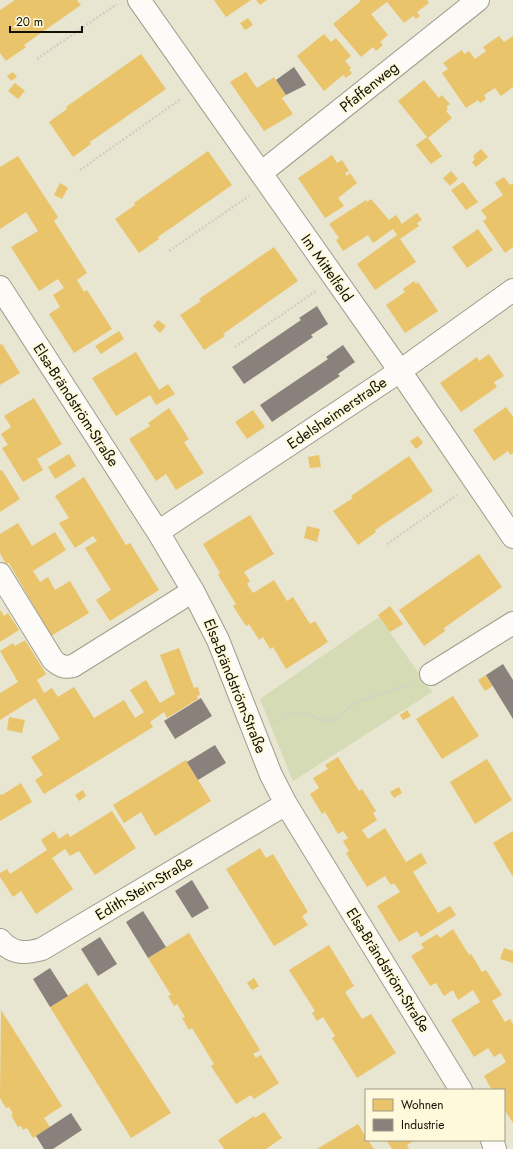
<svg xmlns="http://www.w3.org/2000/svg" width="513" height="1149" font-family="Jost,sans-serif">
  <rect width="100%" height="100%" fill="#e8e5d0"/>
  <path fill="#d5dcb5" d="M379,617L432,692L293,781L260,699Z"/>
  <path fill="#e9c46a" d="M15,0H77L81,5L24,45L26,47L6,61L0,53V10Z
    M214,0H251L226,17Z
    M256,0H267L260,5Z
    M359,0H427L429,3L417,12L420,16L416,19L413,16L404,23L387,2L371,14L388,35L380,42L383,45L376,51L373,47L361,57L333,24L361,1Z
    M248,18L253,25L245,30L240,23Z
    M324,34L331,42L336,38L351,56L345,61L351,68L349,70L352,73L346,78L343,75L324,91L297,56Z
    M499,36L504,42L513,36V87L501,96L495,88L484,95L486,99L480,103L478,100L466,108L442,73L448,69L443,63L462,50L464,54L469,51L475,59L486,51L483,47Z
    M141,54L166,89L90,142L91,144L73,157L49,122L67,109L66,107Z
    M13,72L17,77L11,81L7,76Z
    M246,72L257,88L274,77L286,95L282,98L293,114L264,131L230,82Z
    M424,80L439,98L442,95L450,104L446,107L448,109L446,111L452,118L428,138L442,156L431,164L416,145L427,137L398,101Z
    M15,83L25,91L18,99L8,91Z
    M481,149L488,157L476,167L472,162L475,159L473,156Z
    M208,151L232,185L158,237L159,239L139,253L115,219L135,205L134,203Z
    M332,155L337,163L342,160L349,171L345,173L347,176L350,173L357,183L338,198L344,206L325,218L298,178Z
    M18,156L58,217L54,221L87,273L77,280L84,292L87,290L112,329L74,353L49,314L60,307L53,295L64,288L58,279L39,291L11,247L38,231L26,212L0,229V167Z
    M451,171L458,179L450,186L443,178Z
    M504,177L510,185L513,183V247L505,253L483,221L487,218L481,210L503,195L495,183Z
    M463,182L478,202L466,210L451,190Z
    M60,183L68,188L62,199L54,195Z
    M371,199L389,220L396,215L402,224L417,213L422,220L417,223L419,226L400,239L416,262L375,290L357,264L397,235L393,229L373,243L368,235L343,251L336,240L339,238L329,224L366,200L367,202Z
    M478,229L493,250L467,268L452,247Z
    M274,247L298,281L223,334L225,336L204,350L180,315L201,301L199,299Z
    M414,281L416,284L418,282L438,311L405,333L386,305L405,292L403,289Z
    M158,320L166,326L160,333L153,326Z
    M119,331L124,339L101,354L95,346Z
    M2,344L20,373L0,385V345Z
    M136,352L159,390L168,384L175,394L156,405L150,395L116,416L92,378Z
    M489,354L504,376L494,382L497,387L461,412L440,383L477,357L479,361Z
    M34,398L62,444L37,459L43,470L23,482L2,448L8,445L1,434L11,427L4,416Z
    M506,407L513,417V453L510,455L508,451L494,461L473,430Z
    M169,408L189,439L184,442L204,473L176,490L166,474L156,481L129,439L150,426L148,423Z
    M253,410L265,427L247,439L235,422Z
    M418,436L423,443L416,449L410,441Z
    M69,454L76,466L55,479L48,467Z
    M319,455L321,467L310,468L308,457Z
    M409,456L433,491L375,530L376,532L358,545L333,511L353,498L351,496Z
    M2,470L20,499L0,512V471Z
    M84,477L126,545L130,543L159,590L110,621L96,600L111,590L85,548L97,541L93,536L75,548L59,523L69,518L55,496Z
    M250,515L274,554L244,572L250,581L247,584L253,593L274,580L287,601L293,597L310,624L315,621L328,642L286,669L273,647L270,649L263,637L259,640L249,624L246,626L233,606L236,604L218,575L220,573L203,544Z
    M18,523L32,546L55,532L66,550L33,571L40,582L48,577L55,590L70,581L89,613L51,636L9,563L6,564L0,553V534Z
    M307,526L320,529L317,542L304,538Z
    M479,554L502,587L444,628L445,631L424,646L399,610Z
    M390,606L403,624L390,632L378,615Z
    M0,610L4,616L8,613L19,630L0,642Z
    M25,640L46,674L37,680L44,693L52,688L58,697L74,687L94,718L124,700L135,718L144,712L130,690L146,680L160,703L175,694L160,655L179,648L194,688L198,687L200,695L197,696L198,699L167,718L164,712L150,722L153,727L44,794L35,780L43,775L31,757L60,739L35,698L0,720V693L18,682L0,651L13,643L15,646Z
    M486,675L493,686L485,691L478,680Z
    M453,696L479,736L442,759L416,719Z
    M407,710L411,716L403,720L400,715Z
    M9,717L25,720L22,733L7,730Z
    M338,757L359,791L362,789L376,811L373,813L377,820L362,830L368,839L385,828L406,862L421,853L427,863L413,872L438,913L450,906L456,915L421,937L417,931L399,942L377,906L400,892L394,883L391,885L385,876L367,887L346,853L349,851L343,841L348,838L343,831L338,834L325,812L322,814L310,794L319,788L313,778L328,769L325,765Z
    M487,759L512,800L475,824L450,782Z
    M186,760L211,801L155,836L141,812L124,823L113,805Z
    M21,783L32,802L0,821V794L2,795Z
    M399,787L402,793L394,798L390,792Z
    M83,790L86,796L79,801L75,795Z
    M112,811L136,848L95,875L79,851L70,856L65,849L52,858L73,889L36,914L21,891L13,897L0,877V873L7,869L10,874L47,850L41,840L54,831L59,839L68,833L70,837Z
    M513,831V877L493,843Z
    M260,848L266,858L273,854L308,912L302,916L308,925L274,946L226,869Z
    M453,929L469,955L471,954L482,972L486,970L502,995L492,1001L505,1022L510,1019L513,1024V1123L504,1109V1090H492L484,1076L506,1062L501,1053L494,1057L488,1048L474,1057L451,1020L480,1002L473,990L458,1000L453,990L444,996L436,983L430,986L411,956L424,948L421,944L437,934L440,938Z
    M189,933L260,1050L253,1054L256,1058L261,1055L279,1083L254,1099L251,1095L236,1104L211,1066L214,1064L192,1028L189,1030L182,1018L185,1017L177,1004L174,1006L168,996L171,995L148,958Z
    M329,945L354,986L345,992L362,1019L371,1014L396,1053L357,1078L332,1038L335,1036L323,1017L317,1021L312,1013L315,1011L289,970Z
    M504,948L513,951V963L500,959Z
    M254,978L259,986L252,990L247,983Z
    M87,983L171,1113L131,1138L50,1007Z
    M1,1010L62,1106L44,1118L50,1127L33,1138L27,1128L23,1130L21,1126L18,1127L11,1115L13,1114L9,1107L6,1108L0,1098Z
    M264,1112L282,1138L266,1149H224L218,1140L254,1116L255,1118Z
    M358,1124L366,1137V1140H368L374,1149H317Z
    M386,1140H415L407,1145L409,1149H392Z"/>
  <path fill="#8a817c" d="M294,67L306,85L286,95L276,80Z
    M317,306L328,324L311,335L313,337L244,384L232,367L301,320L299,318Z
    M343,345L355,362L338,374L340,376L272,422L260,405L328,359L326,357Z
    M503,664L513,680V719L486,675Z
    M201,698L212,716L175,739L164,721Z
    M215,745L226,763L198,780L187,762Z
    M192,880L209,908L192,918L175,891Z
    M143,911L166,947L148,958L126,922Z
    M100,937L117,964L98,976L81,949Z
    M50,968L68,996L50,1007L33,979Z
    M71,1113L82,1130L53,1149H44L36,1136Z"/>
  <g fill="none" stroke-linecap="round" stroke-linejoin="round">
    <defs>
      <path id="minor" d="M139,0L400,371L513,537
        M261,173L478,0
        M0,287L158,532L193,591L218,640L271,775L286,804L461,1090
        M158,532L400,371L513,290
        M0,574L53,660C60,666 64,668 73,666L193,591
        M431,674L513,623
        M0,940C12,954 25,954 42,949L286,804
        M492,1140L495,1149"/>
    </defs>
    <use href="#minor" stroke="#9f9d8d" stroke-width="24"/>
    <path stroke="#d0cfc9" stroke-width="2.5" stroke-dasharray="2 2" stroke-linecap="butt" d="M37,59L117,4
      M80,170L181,99
      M169,251L249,196
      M235,347L316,291
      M387,544L457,495
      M275,723L288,715L294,713L305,714L325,721L333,720L359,701L411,684"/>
    <use href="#minor" stroke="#fcfbf8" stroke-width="22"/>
  </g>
  <g text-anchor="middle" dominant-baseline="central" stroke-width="4" stroke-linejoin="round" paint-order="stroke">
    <g font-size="15" fill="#120f04" stroke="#fef9db">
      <text transform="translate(369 87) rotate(-39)">Pfaffenweg</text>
      <text transform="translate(327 268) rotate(55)">Im Mittelfeld</text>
      <text transform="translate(76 405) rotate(57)">Elsa-Brändström-Straße</text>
      <text transform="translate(337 413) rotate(-34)">Edelsheimerstraße</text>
      <text transform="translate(235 686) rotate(68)">Elsa-Brändström-Straße</text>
      <text transform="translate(144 888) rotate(-31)">Edith-Stein-Straße</text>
      <text transform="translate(388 970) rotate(58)">Elsa-Brändström-Straße</text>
    </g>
  </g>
  <rect x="365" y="1089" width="140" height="52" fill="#fef9db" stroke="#a09b85"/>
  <rect x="373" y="1099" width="20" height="12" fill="#e9c46a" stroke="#a09b85"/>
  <text x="401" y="1109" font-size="12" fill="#120f04">Wohnen</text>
  <rect x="373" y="1119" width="20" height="12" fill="#8a817c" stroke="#a09b85"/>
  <text x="401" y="1129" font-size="12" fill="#120f04">Industrie</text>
  <path d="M10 26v6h72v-6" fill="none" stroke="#120f04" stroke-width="2"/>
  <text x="16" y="26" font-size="12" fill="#120f04" stroke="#fef9db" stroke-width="3" paint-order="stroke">20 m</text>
</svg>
